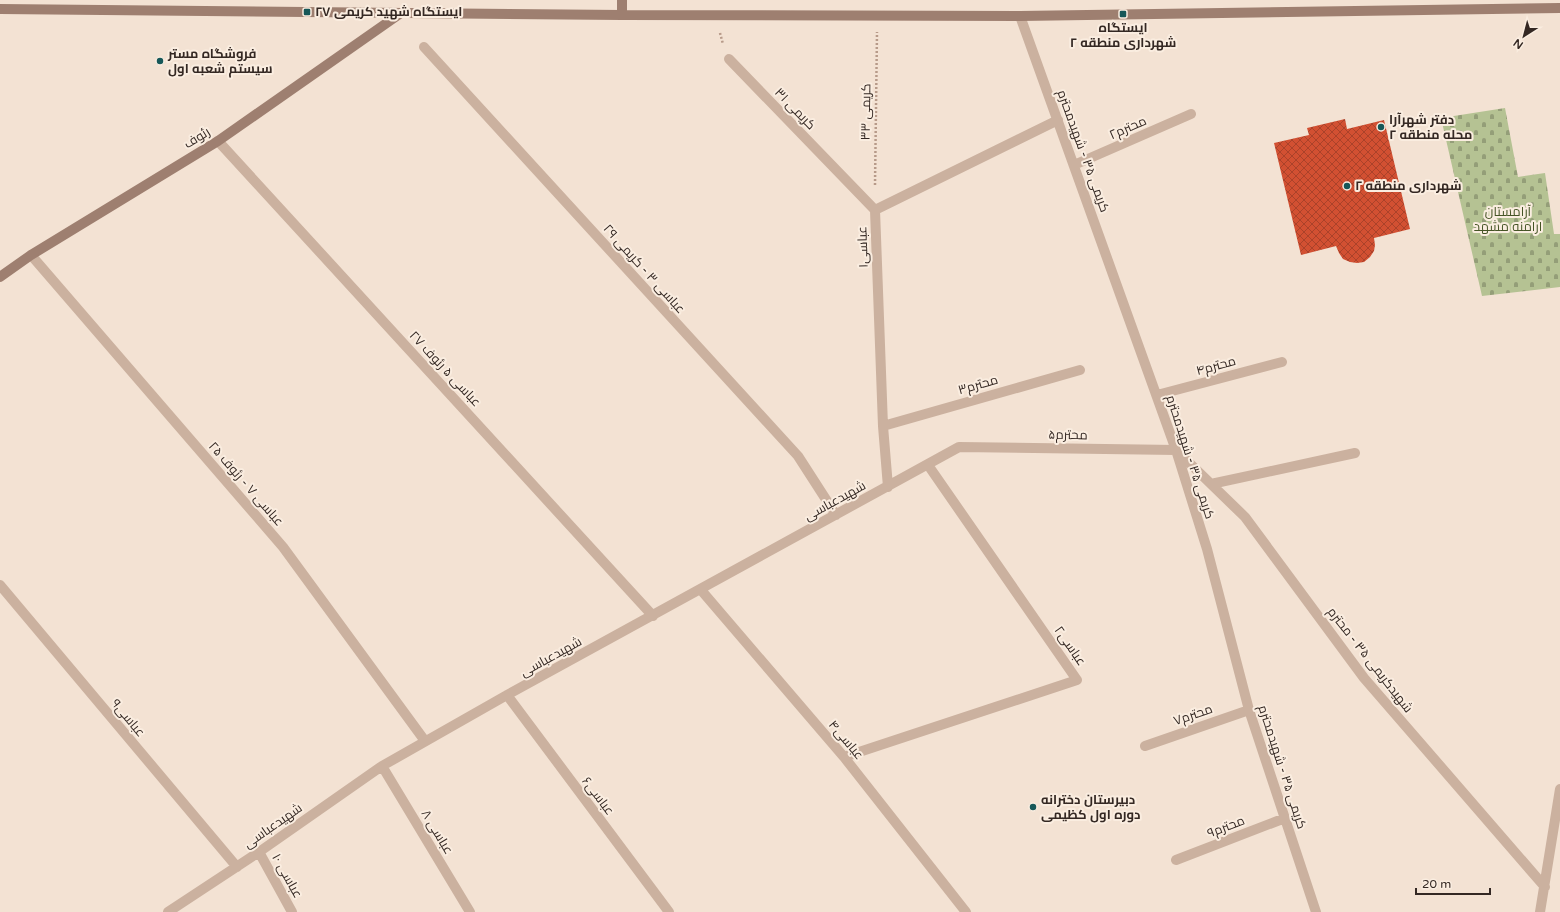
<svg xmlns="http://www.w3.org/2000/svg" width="1560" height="912" font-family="'Varela Round',Cairo,sans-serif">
  <defs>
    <pattern id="cemetery-stones" width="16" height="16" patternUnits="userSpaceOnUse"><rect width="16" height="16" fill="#b5c293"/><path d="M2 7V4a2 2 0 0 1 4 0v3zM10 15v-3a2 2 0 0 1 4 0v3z" fill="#949e78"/></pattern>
    <pattern id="building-cross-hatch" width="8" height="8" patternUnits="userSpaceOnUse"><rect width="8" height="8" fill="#d25032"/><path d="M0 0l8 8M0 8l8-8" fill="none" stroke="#ab422a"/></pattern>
  </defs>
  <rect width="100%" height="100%" fill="#f3e2d3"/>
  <path fill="url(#cemetery-stones)" d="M1505,108L1518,177L1545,173L1554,234H1560V287L1482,296L1441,118Z"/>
  <path fill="url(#building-cross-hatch)" d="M1345,119L1347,129L1384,120L1410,229L1374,238L1375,245L1374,251L1370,257L1364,262L1357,263L1350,262L1343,259L1339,253L1336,246L1301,255L1274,143L1309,135L1307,128Z"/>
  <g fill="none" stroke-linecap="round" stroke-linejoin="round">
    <path stroke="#b79a89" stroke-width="2.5" stroke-dasharray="2 2" stroke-linecap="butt" d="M720,33L723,44
      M875,185L877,32"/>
    <path stroke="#cbb19f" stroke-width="10" d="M1020,16L1176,450L1207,549L1249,710L1316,912
      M424,47L798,456L836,515
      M729,59L875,210
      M218,141L653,616
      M1074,165L1191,114
      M31,255L283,547L425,741
      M1157,395L1282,362
      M883,426L1080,370
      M1211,484L1355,453
      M888,487L883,426L875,210L1058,120
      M0,585L237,867
      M701,590L844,757L966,912
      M507,695L669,912
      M1145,746L1249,710
      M844,757L1077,680L928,465
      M382,766L470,912
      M259,852L292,912
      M1176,860L1285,818
      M168,912L259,852L382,766L507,695L959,447L1176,450L1245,517L1364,678L1545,887
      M1540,912L1560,789"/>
    <path stroke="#9e7f70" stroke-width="10" d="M622,0V15
      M0,9L622,15L1020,16L1560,8
      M0,277L31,255L218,141L401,13"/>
  </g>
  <g fill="#165758" stroke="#faede0" stroke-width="1.5">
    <rect x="303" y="8" width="8" height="8" rx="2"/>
    <rect x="1119" y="10" width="8" height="8" rx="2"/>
    <circle cx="160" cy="61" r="4"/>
    <circle cx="1381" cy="127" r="4"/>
    <circle cx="1347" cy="186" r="4"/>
    <circle cx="1033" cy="807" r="4"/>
  </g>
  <g text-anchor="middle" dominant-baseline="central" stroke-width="4" stroke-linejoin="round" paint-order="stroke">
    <g font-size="13" font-weight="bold" fill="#342823" stroke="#faede0" text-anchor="start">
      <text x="315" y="12">ایستگاه شهید کریمی ۲۷</text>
      <text x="1123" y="28" text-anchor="middle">ایستگاه<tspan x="1123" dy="15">شهرداری منطقه ۲</tspan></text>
      <text x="168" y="54">فروشگاه مستر<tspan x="168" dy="15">سیستم شعبه اول</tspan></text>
      <text x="1389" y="120">دفتر شهرآرا<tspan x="1389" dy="15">محله منطقه ۲</tspan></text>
      <text x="1355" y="186">شهرداری منطقه ۲</text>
      <text x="1041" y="800">دبیرستان دخترانه<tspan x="1041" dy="15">دوره اول کظیمی</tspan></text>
    </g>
    <g font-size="13" fill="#342823" stroke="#faede0">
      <text transform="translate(795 109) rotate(46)">کریمی ۳۱</text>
      <text transform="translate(866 112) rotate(-89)">کریمی ۳۳</text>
      <text transform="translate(1128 128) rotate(-24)">محترم۲</text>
      <text transform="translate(197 138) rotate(-32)">رئوف</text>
      <text transform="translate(1083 151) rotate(70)">کریمی ۳۵ - شهیدمحترم</text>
      <text transform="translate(863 247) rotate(-92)">عباسی۱</text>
      <text transform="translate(644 269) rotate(48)">عباسی ۳ - کریمی ۲۹</text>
      <text transform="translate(1216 366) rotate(-15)">محترم۴</text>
      <text transform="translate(445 369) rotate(47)">عباسی ۵ رئوف ۲۷</text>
      <text transform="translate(978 385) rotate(-16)">محترم۳</text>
      <text transform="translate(1068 435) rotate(1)">محترم۵</text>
      <text transform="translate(1190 457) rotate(72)">کریمی ۳۵ - شهیدمحترم</text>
      <text transform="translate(246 484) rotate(49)">عباسی ۷ - رئوف ۲۵</text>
      <text transform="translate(835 501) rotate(-29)">شهیدعباسی</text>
      <text transform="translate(1070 646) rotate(55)">عباسی۲</text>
      <text transform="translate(551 657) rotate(-29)">شهیدعباسی</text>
      <text transform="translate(1370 660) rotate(52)">شهیدکریمی ۳۵ - محترم</text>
      <text transform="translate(1193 715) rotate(-19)">محترم۷</text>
      <text transform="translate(128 718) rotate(50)">عباسی۹</text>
      <text transform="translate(846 740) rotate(50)">عباسی۴</text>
      <text transform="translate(1282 767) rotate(72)">کریمی ۳۵ - شهیدمحترم</text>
      <text transform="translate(598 796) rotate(53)">عباسی۶</text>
      <text transform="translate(273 826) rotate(-35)">شهیدعباسی</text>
      <text transform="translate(1226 827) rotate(-21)">محترم۹</text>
      <text transform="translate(437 832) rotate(59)">عباسی ۸</text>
      <text transform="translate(287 876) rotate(61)">عباسی ۱۰</text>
    </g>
    <g font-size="13" fill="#455425" stroke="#faede0">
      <text x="1508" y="212">آرامستان<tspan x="1508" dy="15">ارامنه مشهد</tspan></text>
    </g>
  </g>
  <g transform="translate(1524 36) rotate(216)" stroke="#faede0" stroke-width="3" paint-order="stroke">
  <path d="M0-3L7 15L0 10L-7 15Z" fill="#342823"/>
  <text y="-6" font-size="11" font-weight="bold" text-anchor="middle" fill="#342823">N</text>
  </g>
  <path d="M1416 888v6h74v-6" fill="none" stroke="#342823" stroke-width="2"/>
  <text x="1422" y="888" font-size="12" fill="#342823" stroke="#faede0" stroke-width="3" paint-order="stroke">20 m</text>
</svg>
